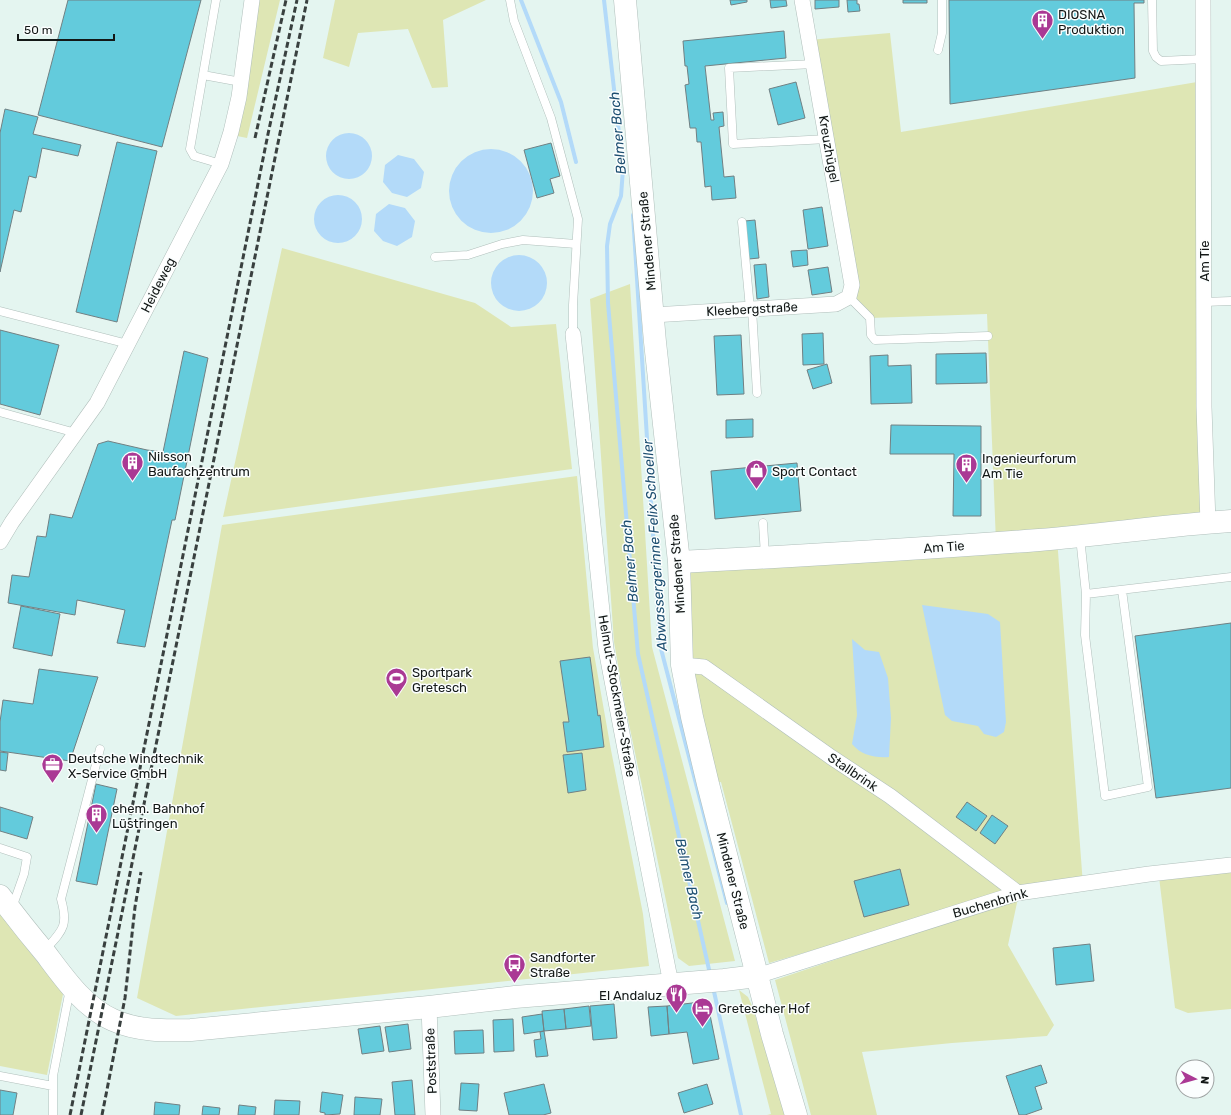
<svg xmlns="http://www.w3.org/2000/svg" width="1231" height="1115" font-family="Rubik,sans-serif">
  <rect width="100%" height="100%" fill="#e4f5f0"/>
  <path fill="#dee6b4" d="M259,0H280L247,138L237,136Z
    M335,0H486L443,20L448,87L432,88L408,29L358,33L349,67L323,58Z
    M890,33L901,132L1203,81L1208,523L1057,538L1083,885L862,936L769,963L721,782L708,784L679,562L996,543L987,314L870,318L849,297L809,40Z
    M282,248L475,303L511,327L556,324L572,469L223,517Z
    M630,284L652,647L735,961L689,966L678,958L625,705L614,642L590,299Z
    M577,476L593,648L611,750L643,914L649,966L176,1016L137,998L222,525Z
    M1231,869V1009L1188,1013L1175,1008L1159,877Z
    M1018,898L1008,945L1054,1025L1047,1036L952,1043L862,1052L877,1115H811L775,980Z
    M0,914L63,994L47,1075L0,1066Z
    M739,990L748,997L753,1008L772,1073L782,1101L786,1115H767L771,1114Z"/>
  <path fill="#b3daf9" d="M326 156a23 23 0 1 1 46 0a23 23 0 1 1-46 0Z
    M449 191a42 42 0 1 1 84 0a42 42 0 1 1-84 0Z
    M398,155L414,159L424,172L421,188L407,197L392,193L383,182L385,165Z
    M314 219a24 24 0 1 1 48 0a24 24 0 1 1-48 0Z
    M389,204L405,208L415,221L412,237L397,246L383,241L374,231L376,214Z
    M491 283a28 28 0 1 1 56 0a28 28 0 1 1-56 0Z
    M922,605L988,614L1000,622L1006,722L1004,732L996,737L984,734L978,726L952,721L945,715Z
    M852,639L865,650L879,652L888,678L891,718L889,757C874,758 861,755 852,744L857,715Z"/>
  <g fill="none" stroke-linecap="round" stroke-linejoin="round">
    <path stroke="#b3daf9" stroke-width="4" d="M521,0L561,102L576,162
      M604,0L623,169L621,196L610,224L607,246L608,303L638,654L710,974
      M633,215L660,645L727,903
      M713,987L741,1115"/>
  </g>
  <path fill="#63cbdc" stroke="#718083" d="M68,0H201L162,147L38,115Z
    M730,0H747V2L731,5Z
    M770,0H786L787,6L771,8Z
    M815,0H839V7L815,9Z
    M847,0H857V4H859L860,11L848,12Z
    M903,0H927V3H903Z
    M949,0H1144V3H1134L1135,78L950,104Z
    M784,31L786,58L705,66L711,120H714L713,113L723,112L724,126L719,127L724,177L734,176L736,198L712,200L711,186L705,187L701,142H697L696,128H690L685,85L689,84L687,66H685L683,41Z
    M796,82L805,118L778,125L769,89Z
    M5,109L38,117L33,134L81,145L78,156L42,148L36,178L29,176L21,212L14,210L0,272V133Z
    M117,142L157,151L117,322L76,312Z
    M551,143L560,176L550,179L554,193L537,198L524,150Z
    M822,207L828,246L808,249L803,210Z
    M755,220L759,258L749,259L745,221Z
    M807,250L808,265L793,267L791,251Z
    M766,264L769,297L757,299L754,265Z
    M828,267L832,292L812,295L808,270Z
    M0,330L59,345L40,415L0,404Z
    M823,333L824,364L803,365L802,334Z
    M741,335L744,394L717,395L714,336Z
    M184,351L208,358L175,520H172L145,647L117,643L125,610L77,600L75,615L8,603L12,575L29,577L37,536L46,537L50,514L72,518L98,444L108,441L147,450L163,452Z
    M986,353L987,383L936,384V354Z
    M888,355V366L911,365L912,403L871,404L870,356Z
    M827,364L832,383L813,389L807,370Z
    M753,419V437L726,438V420Z
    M891,425L981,426V516H953L954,454H890Z
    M797,463L801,511L715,519L711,471Z
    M21,606L60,614L52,656L13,648Z
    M1231,623V788L1156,798L1135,636Z
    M590,657L598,716L600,715L604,747L567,752L563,722H569L560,661Z
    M39,669L98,677L70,761L0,751V722L3,700L33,704Z
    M0,752L8,753L6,771L0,770Z
    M582,753L586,790L568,793L563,755Z
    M96,784L117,789L97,885L76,881Z
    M967,802L987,816L976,831L956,817Z
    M0,807L33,817L27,839L0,831Z
    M992,815L1008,826L995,844L980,833Z
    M900,869L909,905L864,917L854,881Z
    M1090,944L1094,981L1056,985L1053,948Z
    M707,1000L719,1059L693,1064L687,1032L669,1034L667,1006L692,1003Z
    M614,1004L617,1038L593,1040L590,1006Z
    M589,1006L591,1026L566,1029L564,1009Z
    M667,1006L669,1034L651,1036L648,1007Z
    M564,1009L566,1029L544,1031L542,1011Z
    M542,1014L544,1031L524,1034L522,1017Z
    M513,1019L514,1051L494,1052L493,1020Z
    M408,1024L411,1049L389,1052L385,1027Z
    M380,1026L384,1051L362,1054L358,1029Z
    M483,1030L484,1053L455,1054L454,1031Z
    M544,1031L548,1056L536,1057L534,1040L541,1039L540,1032Z
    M1041,1065L1047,1083L1035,1087L1042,1109L1025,1115H1019L1006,1076Z
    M412,1080L415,1115H395L392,1082Z
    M461,1083L479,1084L477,1111L459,1110Z
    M544,1084L551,1113L543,1115H509L504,1093Z
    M707,1084L713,1104L684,1113L678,1093Z
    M0,1090L17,1093L13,1115H0Z
    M322,1092L343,1095L340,1114L325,1115V1113L320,1112Z
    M355,1097L382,1099L380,1115H354Z
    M275,1100L300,1101L299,1115H274Z
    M155,1102L180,1105L179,1115H154Z
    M239,1105L256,1107L255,1115H238Z
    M203,1106L220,1108L219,1115H202Z"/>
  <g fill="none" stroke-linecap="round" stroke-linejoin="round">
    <defs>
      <path id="lane" d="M216,0L190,149L194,156L221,164
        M510,0L514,21L551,118L578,219L573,305V334
        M1152,0L1153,51L1156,57L1161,61L1203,59
        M938,50L942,33V0
        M814,64L729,68L733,144L827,139
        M203,75L241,82
        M742,222L750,309
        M435,257L468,255L502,244L523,240L576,244
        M849,297L870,318L871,335L875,340L988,336
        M1204,302L1231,301
        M752,309L757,393
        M0,311L128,344
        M0,412L76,433
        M763,523L765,556
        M1080,537L1086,594L1085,635L1105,796L1148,787L1122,590
        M1086,594L1231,577
        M0,848L27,857L24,874L12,908
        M44,951C62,931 69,927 61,899L100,749
        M0,1076L53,1086
        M53,1115V1076L70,989"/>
      <path id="street" d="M1203,0L1204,407L1208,523
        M653,315L836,304L849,297L852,285L802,0
        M573,334L606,649L628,765L671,984
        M0,542L12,522L97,403L221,164L231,132L239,97L252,0
        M682,665L704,667L831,757L890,796L1018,893
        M757,976L1018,893L1149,874L1231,865
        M429,1007L433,1115"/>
      <path id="secondary" d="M625,0L655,342L679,562L682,665L692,717L708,784L772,1034L796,1115
        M679,562C799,556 919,549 1039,540C1103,535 1167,525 1231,521
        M0,896C15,916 30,935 46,954C64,978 84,1007 113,1020C137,1031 164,1031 191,1030L429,1007L515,997L724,980L757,976"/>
    </defs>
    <use href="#lane" stroke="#b0bfbb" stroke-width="9"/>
    <use href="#street" stroke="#b0bfbb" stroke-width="16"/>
    <use href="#secondary" stroke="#b0bfbb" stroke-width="23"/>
    <use href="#lane" stroke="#fff" stroke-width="8"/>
    <use href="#street" stroke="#fff" stroke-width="15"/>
    <use href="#secondary" stroke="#fff" stroke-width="22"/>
    <path stroke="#39403f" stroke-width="3" stroke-dasharray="6 3" stroke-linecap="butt" d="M255,138L286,0
      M70,1115L268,134L297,0
      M81,1115L307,0
      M102,1115L125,998L135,907L141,872"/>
  </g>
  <defs>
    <symbol id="building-pin" viewBox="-11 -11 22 30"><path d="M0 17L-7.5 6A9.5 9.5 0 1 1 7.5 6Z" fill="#aa3994" stroke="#fbfefe"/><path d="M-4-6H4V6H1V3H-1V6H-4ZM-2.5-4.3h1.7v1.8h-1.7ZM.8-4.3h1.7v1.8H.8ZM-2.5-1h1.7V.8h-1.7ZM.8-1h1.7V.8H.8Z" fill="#fff"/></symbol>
    <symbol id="shop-pin" viewBox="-11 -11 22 30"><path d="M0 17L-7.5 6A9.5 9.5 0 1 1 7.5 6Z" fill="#aa3994" stroke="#fbfefe"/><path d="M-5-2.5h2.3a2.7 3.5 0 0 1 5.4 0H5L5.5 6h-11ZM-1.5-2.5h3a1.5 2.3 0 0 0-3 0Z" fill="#fff"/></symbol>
    <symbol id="stadium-pin" viewBox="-11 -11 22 30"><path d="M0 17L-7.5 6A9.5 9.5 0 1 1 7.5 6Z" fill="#aa3994" stroke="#fbfefe"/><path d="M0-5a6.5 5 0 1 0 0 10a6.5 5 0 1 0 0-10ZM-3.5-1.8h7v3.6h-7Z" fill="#fff"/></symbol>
    <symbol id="office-pin" viewBox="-11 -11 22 30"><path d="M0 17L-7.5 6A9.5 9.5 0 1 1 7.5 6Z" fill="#aa3994" stroke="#fbfefe"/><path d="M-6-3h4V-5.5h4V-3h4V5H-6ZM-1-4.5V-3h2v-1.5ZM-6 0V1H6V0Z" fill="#fff"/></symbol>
    <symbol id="bus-pin" viewBox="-11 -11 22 30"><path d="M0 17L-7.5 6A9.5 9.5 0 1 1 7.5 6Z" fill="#aa3994" stroke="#fbfefe"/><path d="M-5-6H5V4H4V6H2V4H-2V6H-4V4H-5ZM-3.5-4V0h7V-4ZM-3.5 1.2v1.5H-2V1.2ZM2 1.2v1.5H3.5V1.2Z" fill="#fff"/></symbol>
    <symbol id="restaurant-pin" viewBox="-11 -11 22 30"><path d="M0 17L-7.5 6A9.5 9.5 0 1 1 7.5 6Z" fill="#aa3994" stroke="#fbfefe"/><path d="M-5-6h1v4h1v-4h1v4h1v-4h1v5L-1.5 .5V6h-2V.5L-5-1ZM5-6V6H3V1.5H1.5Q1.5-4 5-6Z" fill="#fff"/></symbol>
    <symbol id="hotel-pin" viewBox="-11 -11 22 30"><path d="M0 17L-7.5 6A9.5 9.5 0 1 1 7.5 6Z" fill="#aa3994" stroke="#fbfefe"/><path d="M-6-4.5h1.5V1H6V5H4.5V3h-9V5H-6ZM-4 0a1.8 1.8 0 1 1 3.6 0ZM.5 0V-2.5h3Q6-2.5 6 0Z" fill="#fff"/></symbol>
  </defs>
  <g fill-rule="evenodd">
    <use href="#building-pin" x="1030" y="8" width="25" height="34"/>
    <use href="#building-pin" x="120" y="450" width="25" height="34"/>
    <use href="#building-pin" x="954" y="452" width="25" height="34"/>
    <use href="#shop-pin" x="744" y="458" width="25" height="34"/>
    <use href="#stadium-pin" x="384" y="666" width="25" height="34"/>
    <use href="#office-pin" x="40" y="752" width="25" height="34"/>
    <use href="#building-pin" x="84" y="802" width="25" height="34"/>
    <use href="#bus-pin" x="502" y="952" width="25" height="34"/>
    <use href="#restaurant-pin" x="664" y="982" width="25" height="34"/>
    <use href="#hotel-pin" x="690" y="996" width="25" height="34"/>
  </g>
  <g text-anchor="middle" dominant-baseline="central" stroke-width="3" stroke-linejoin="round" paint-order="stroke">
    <g font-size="13" fill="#131817" stroke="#fbfefe" text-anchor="start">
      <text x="1058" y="14">DIOSNA<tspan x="1058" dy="15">Produktion</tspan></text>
      <text x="148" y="456">Nilsson<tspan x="148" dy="15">Baufachzentrum</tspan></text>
      <text x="982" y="458">Ingenieurforum<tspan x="982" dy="15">Am Tie</tspan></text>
      <text x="772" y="471">Sport Contact</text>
      <text x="412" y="672">Sportpark<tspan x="412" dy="15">Gretesch</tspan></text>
      <text x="68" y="758">Deutsche Windtechnik<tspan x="68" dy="15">X-Service GmbH</tspan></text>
      <text x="112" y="808">ehem. Bahnhof<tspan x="112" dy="15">Lüstringen</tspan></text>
      <text x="530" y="957">Sandforter<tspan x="530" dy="15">Straße</tspan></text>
      <text x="662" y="995" text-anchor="end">El Andaluz</text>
      <text x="718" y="1008">Gretescher Hof</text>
    </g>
    <g font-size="13" fill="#131817" stroke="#fbfefe">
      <text transform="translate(829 149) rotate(80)">Kreuzhügel</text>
      <text transform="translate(647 241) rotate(-95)">Mindener Straße</text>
      <text transform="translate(1204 261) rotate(-90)">Am Tie</text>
      <text transform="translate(158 285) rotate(-63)">Heideweg</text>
      <text transform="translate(752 309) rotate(-3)">Kleebergstraße</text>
      <text transform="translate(944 547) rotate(-4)">Am Tie</text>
      <text transform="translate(677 564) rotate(-94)">Mindener Straße</text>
      <text transform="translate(617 696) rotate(80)">Helmut-Stockmeier-Straße</text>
      <text transform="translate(853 772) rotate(34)">Stallbrink</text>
      <text transform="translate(733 881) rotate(76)">Mindener Straße</text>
      <text transform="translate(990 903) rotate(-16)">Buchenbrink</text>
      <text transform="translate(431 1061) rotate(-92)">Poststraße</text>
    </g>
    <g font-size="14" font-style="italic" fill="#1d4f71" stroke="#fbfefe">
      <text transform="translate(618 133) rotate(-95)">Belmer Bach</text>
      <text transform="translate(655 545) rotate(-94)">Abwassergerinne Felix Schoeller</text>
      <text transform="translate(630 561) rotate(-95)">Belmer Bach</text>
      <text transform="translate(689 879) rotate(77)">Belmer Bach</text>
    </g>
  </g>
  <g transform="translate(1195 1079) rotate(96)"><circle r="19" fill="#fbfefe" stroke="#9ea2a2"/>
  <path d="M0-3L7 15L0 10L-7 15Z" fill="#aa3994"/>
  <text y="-6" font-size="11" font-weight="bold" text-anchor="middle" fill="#131817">N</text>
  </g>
  <path d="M18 34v6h96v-6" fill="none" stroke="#131817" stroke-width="2"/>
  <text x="24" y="34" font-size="12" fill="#131817" stroke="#fbfefe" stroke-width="3" paint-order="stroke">50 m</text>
</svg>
